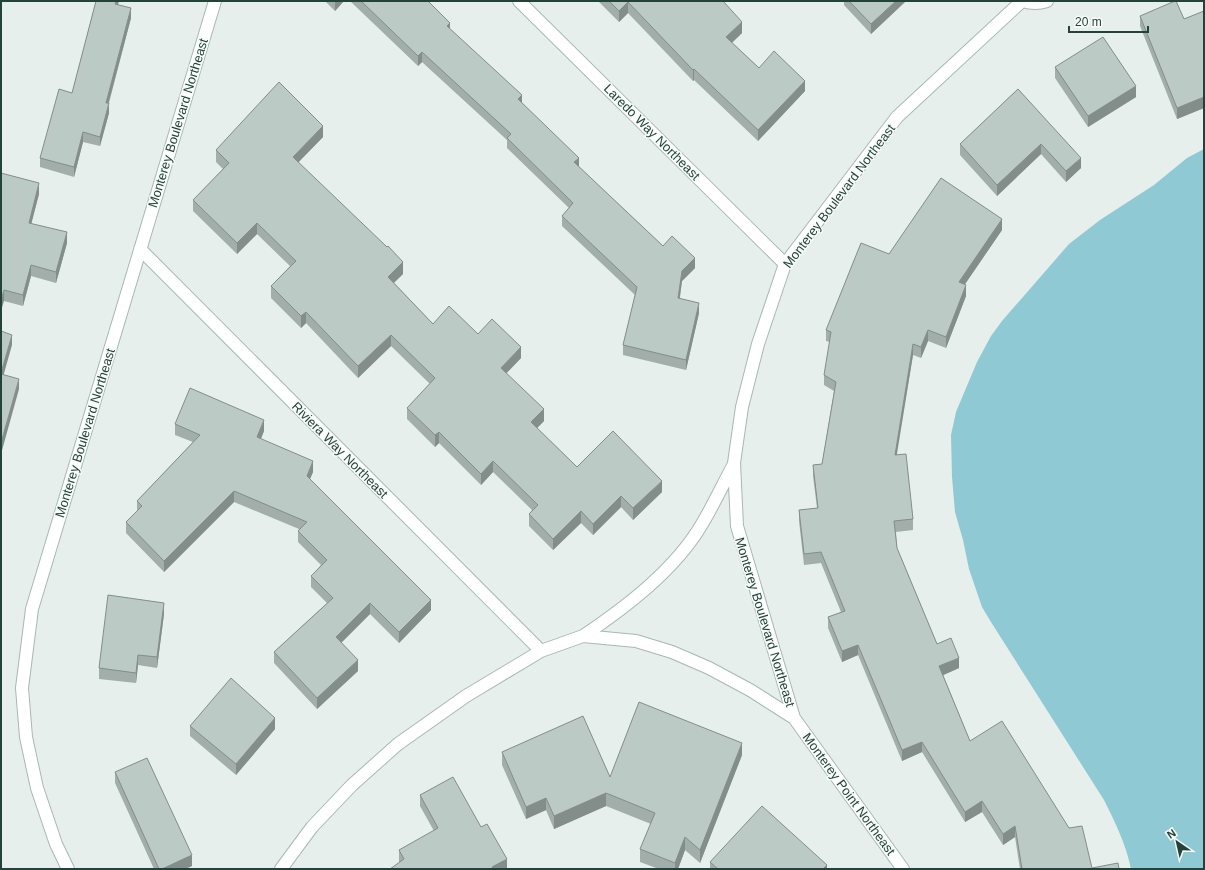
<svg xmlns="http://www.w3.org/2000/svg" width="1205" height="870" font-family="Helvetica,sans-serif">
  <rect width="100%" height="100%" fill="#e6efeb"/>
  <path fill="#8ec9d4" d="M1204,149V869H1131C1126,844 1115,822 1104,800L991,622L982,607L969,569L963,540L955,512L952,477L951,435L956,412L977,362L991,336L1002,321L1069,244L1100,220L1154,185L1187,158Z"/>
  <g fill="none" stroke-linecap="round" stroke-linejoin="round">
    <defs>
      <path id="street" d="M519,1L785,264
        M1023,1C1032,4 1038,4 1047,1
        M140,249L541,651
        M583,636C626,607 675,570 702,524C714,504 723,484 734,464
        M68,869L56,844L37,788L26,737L22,688L32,609L215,1
        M281,869L312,827L352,785L398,744L466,696L541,651L583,636L636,641L672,652L709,668L750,690L794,718
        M903,869L794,718L737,526L734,463L742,407L758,344L785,264L897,117L1022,1"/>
    </defs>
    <use href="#street" stroke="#a8b8b2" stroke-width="14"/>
    <use href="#street" stroke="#fff" stroke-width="12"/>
  </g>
  <path fill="#a1aea9" d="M96,1H119L118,5L131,18L109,103V113L100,146L83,142L74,177L40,167V158L72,93Z
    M325,1H344L335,11Z
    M350,1H428L450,29L522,103L579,167L663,246L695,268L682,281L680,298L699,313L686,370L623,355V345L635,295L562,226V216L569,208L507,148V140L422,62L418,66Z
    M598,1H723L742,33L732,43L759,68L805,91L758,141L694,80L693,81L628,13L619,22Z
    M844,1H906L871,34L844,5Z
    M1204,11V108L1177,119L1140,26V16L1184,19Z
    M1055,67L1136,97L1088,127L1055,78Z
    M1018,89L1081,168L1066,182L1041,154L997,196L960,155V144Z
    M323,137L298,162L403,274L394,283L433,324L478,334L521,358L506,373L544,421L537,428L577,467L662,492L633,520L621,507L593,535L581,523L553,550L529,526V514L532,510L493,472L481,485L439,443L435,447L407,419V408L430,384L391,346L358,378L306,323L301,328L271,298V286L290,266L257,234L237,254L193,211V200L223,169L216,162V150Z
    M1,173L39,194L31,223L67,243L56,283L31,276L23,306L4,301Z
    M1002,230L965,284L966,296L946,348L928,341L921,358L913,355L896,455L913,519V530L896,532L897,548L937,644L959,668L943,675L970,741L1092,868L1119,869H1020L1015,837L1003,845L982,812L965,822L922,752L902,761L858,655L842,662L828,628V617L841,612L821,563L804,565L799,521V510L817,508L813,476V465L822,464L834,391L824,385V375L830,342L826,341V330L889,254Z
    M175,424L264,431L261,439L313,472L310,479L431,610L399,643L370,614L341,643L358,671L317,709L274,663V652L327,603L311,587V576L321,565L298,542V531L299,529L234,502L164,572L126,533V522L137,511V501L193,442L175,435Z
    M164,614L157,668L138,665L136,683L99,679V668Z
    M190,726L275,729L236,775L190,736Z
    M502,752L610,777L742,755L700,863L685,850L678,869H659L640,862V849L651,824L606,806L554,829L546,810L526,819L502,765Z
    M115,772L192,866L185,869H154L115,783Z
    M420,795L481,827L507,869L399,862V850L434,831L420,806Z
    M710,862L827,869H710Z"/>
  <path fill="#838d89" d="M116,1H119L115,13V4Z
    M335,1H344L335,11Z
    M896,1H906L871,34V24Z
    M628,2V13L619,22V11Z
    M131,8V18L106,112V103Z
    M742,22V33L726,48V37Z
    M450,23V33L447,26Z
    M422,52V62L418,66V56Z
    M694,69V80L693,81V70Z
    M805,81V91L758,141V130Z
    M1136,86V97L1088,127V116Z
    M522,95V105L518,99Z
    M1204,97V108L1177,119V108Z
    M109,103V113L100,146V137Z
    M323,126V137L293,168V157Z
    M83,132V142L74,177V167Z
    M1041,144V154L997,196V185Z
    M579,158V168L574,162Z
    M1081,158V168L1066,182V171Z
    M39,183V194L29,233V223Z
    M1002,219V230L959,293V282Z
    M257,223V234L237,254V243Z
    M67,232V243L56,283V272Z
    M695,258V268L682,281L678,308V298L682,271Z
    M403,262V274L388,288V277Z
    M31,265V276L23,306V295Z
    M966,285V296L946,348V337Z
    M4,290V301L1,311V300Z
    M699,303V313L686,370V360Z
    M306,312V323L301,328V316Z
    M928,330V341L921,358V347Z
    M12,335V345L1,384V373Z
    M391,335V346L358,378V366Z
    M913,344V355L895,466V455Z
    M521,347V358L501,379V368Z
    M19,379V389L1,454V443Z
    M544,409V421L531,434V422Z
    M264,420V431L257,448V437Z
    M439,432V443L435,447V435Z
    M313,461V472L307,486V476Z
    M493,461V472L481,485V474Z
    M662,481V492L633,520V508Z
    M234,491V502L164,572V561Z
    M621,496V507L593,535V524Z
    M581,511V523L553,550V539Z
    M431,600V610L399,643V632Z
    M164,603V614L157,668V657Z
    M370,603V614L336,648V637Z
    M858,645V655L842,662V651Z
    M138,655V665L136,683V673Z
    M959,658V668L939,677V666Z
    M358,660V671L317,709V698Z
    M275,718V729L236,775V764Z
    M922,742V752L902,761V750Z
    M742,743V755L700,863V850Z
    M606,793V806L554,829V816Z
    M546,798V810L526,819V807Z
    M982,801V812L965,822V812Z
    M1015,826V837L1003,845V834Z
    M685,837V850L678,869H675V863Z
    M192,855V866L185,869H162Z
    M507,859V869H492V867Z
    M827,865V869H823Z"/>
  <path fill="#bbcac4" stroke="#838d89" d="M96,1H116L115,4L131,8L106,103H109L100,137L83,132L74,167L40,158L59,89L72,93Z
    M361,1H428L450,23L447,26L522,95L518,99L579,158L574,162L663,246L672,236L695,258L682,271L678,298L699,303L686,360L623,345L637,287L562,216L573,203L507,138L511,134L422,52L418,56Z
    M609,1H723L742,22L726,37L759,68L774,51L805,81L758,130L694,69L693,70L628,2L619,11Z
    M849,1H896L871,24Z
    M1175,1H1176L1184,19L1204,11V97L1177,108L1140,16Z
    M1103,37L1136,86L1088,116L1055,67Z
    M279,82L323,126L293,157L387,247L388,246L403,262L388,277L433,324L449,306L478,334L492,319L521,347L501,368L544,409L531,422L577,467L613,431L662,481L633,508L621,496L593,524L581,511L553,539L529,514L538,505L493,461L481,474L439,432L435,435L407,408L435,378L391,335L358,366L306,312L301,316L271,286L296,261L257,223L237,243L193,200L229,163L216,150Z
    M1018,89L1081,158L1066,171L1041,144L997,185L960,144Z
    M1,173L39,183L29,223L67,232L56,272L31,265L23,295L4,290L1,300Z
    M941,178L1002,219L959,282L966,285L946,337L928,330L921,347L913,344L895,455L906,454L913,519L894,521L897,548L937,644L951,638L959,658L939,666L970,741L1002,721L1069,828L1082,826L1092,868L1118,863L1119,869H1022L1015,826L1003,834L982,801L965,812L922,742L902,750L858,645L842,651L828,617L845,611L821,552L804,554L799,510L818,508L813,465L822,464L836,382L824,375L831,332L826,330L861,243L889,254Z
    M1,331L12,335L1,373Z
    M1,374L19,379L1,443Z
    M190,388L264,420L257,437L313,461L307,476L431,600L399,632L370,603L336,637L358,660L317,698L274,652L333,598L311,576L327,560L298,531L307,522L234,491L164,561L126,522L142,506L137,501L200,435L175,424Z
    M108,595L164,603L157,657L138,655L136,673L99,668Z
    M231,678L275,718L236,764L190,726Z
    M639,702L742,743L700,850L685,837L675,863L640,849L655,813L606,793L554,816L546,798L526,807L502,752L583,716L610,777Z
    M147,758L192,855L162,869H159L115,772Z
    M453,777L481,827L487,824L507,859L492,867L493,869H390L404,859L399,850L438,828L420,795Z
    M762,806L827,865L823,869H718L710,862Z"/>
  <g text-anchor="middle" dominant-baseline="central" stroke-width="3" stroke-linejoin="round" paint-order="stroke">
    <g font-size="13" fill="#24423a" stroke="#f7fbf9">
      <text transform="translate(178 123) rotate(-73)">Monterey Boulevard Northeast</text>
      <text transform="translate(652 132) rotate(45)">Laredo Way Northeast</text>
      <text transform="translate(839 196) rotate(-53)">Monterey Boulevard Northeast</text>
      <text transform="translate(85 433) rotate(-73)">Monterey Boulevard Northeast</text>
      <text transform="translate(340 450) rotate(45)">Riviera Way Northeast</text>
      <text transform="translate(765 622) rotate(73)">Monterey Boulevard Northeast</text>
      <text transform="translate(849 794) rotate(54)">Monterey Point Northeast</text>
    </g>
  </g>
  <rect width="1205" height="870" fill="none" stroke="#24423a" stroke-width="4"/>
  <g transform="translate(1177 842) rotate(326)" stroke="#f7fbf9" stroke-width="3" paint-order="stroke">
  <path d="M0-3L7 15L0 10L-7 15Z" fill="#24423a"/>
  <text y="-6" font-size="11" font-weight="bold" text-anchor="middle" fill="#24423a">N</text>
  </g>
  <path d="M1069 26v6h79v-6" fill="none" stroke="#24423a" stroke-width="2"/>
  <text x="1075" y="26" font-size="12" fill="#24423a" stroke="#f7fbf9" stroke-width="3" paint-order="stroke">20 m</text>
</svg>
